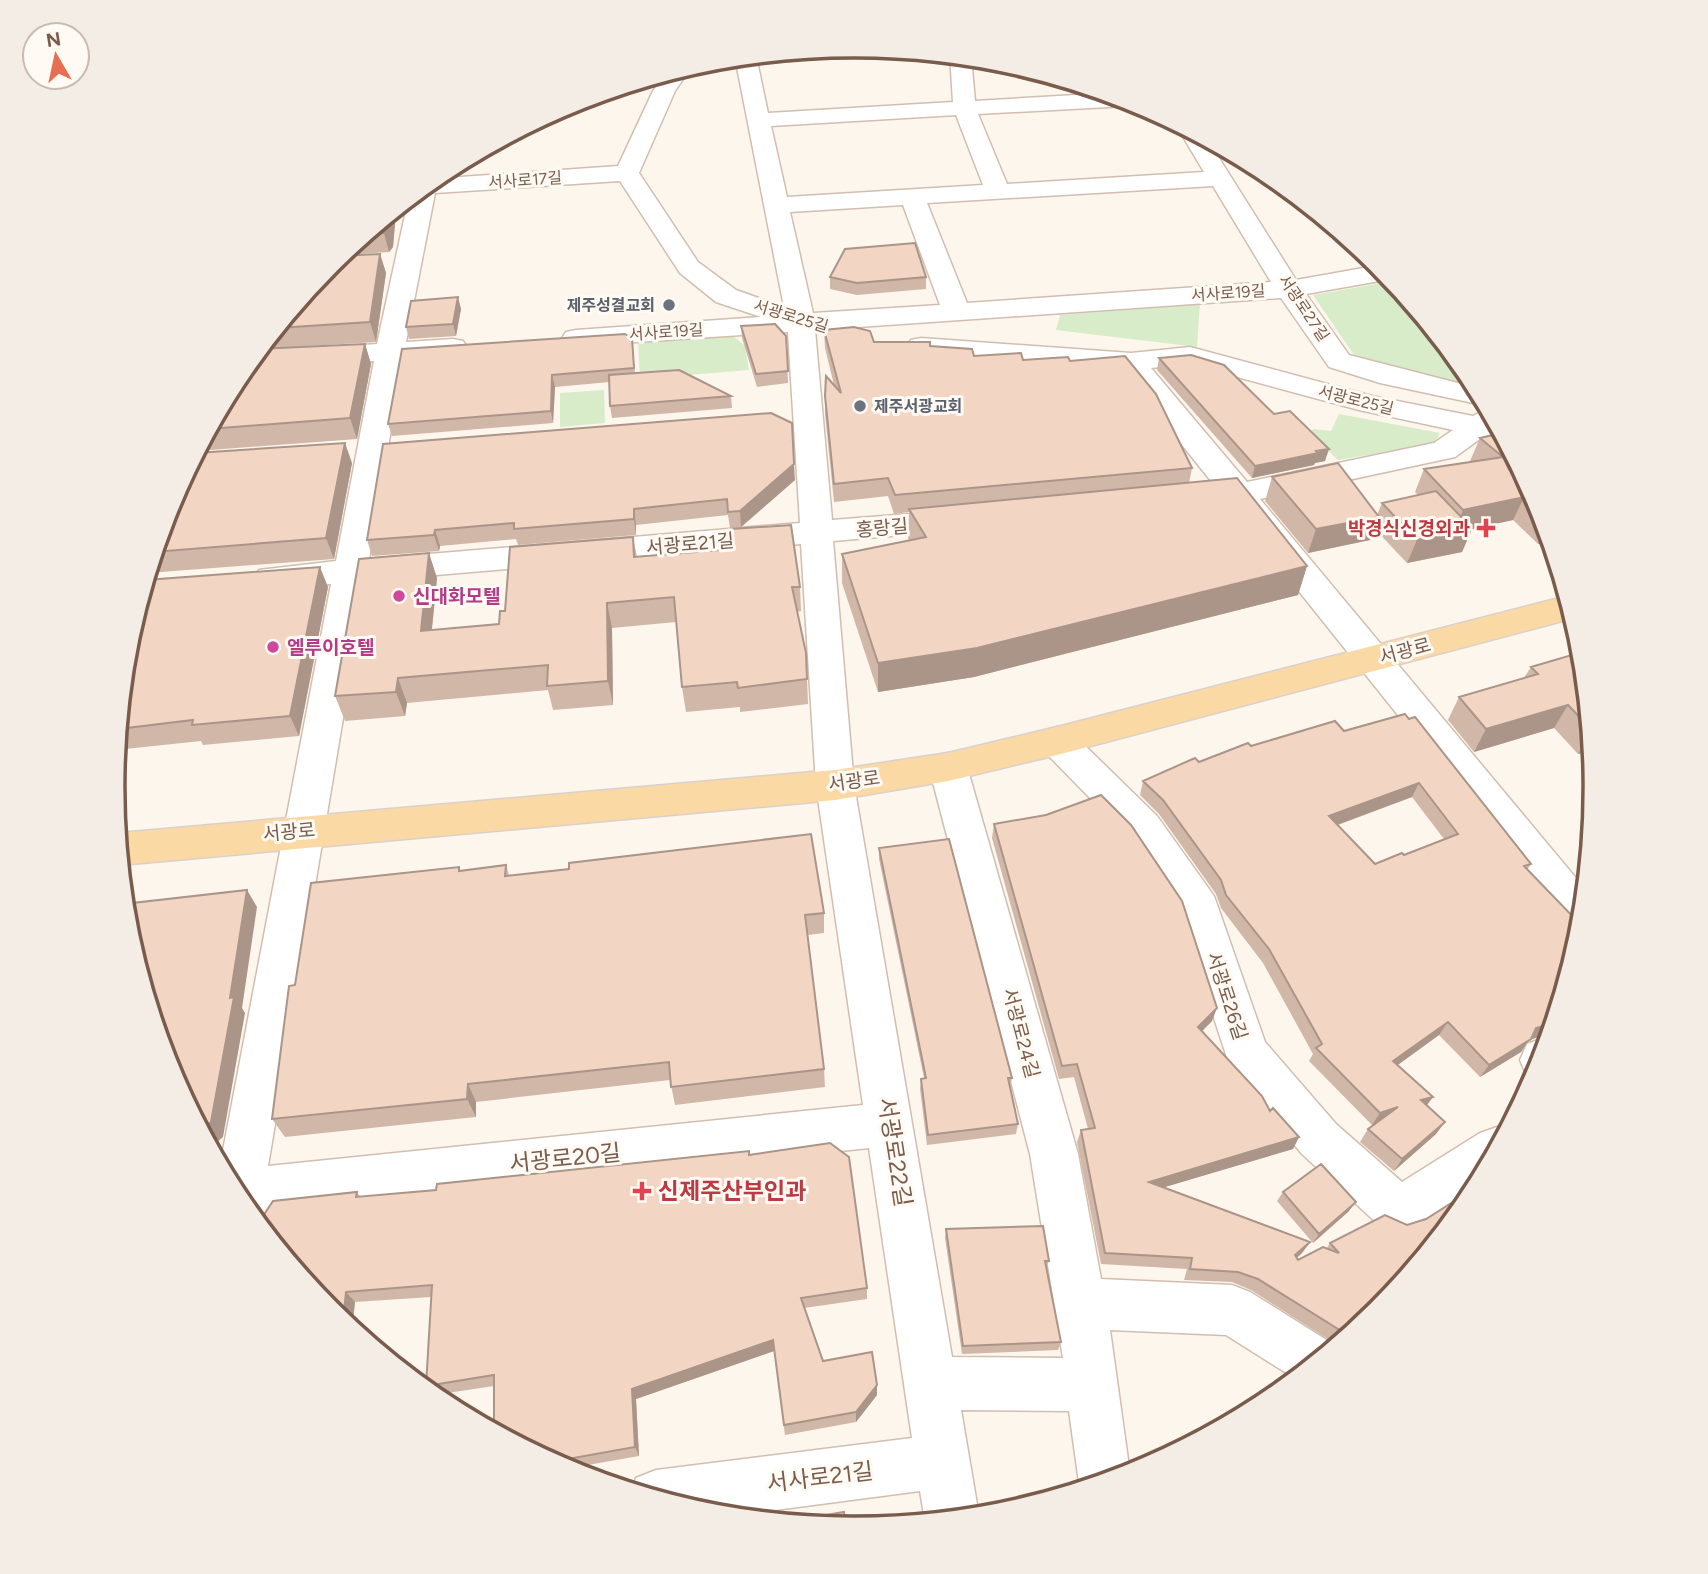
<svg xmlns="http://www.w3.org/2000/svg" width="1708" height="1574" font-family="Figtree,'Noto Sans KR',sans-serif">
  <rect width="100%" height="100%" fill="#fdf6ec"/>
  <path fill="#d8ecc9" d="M1393,281L1471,375L1478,389L1354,355L1313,295Z
    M1200,304L1197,347L1056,330L1060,315Z
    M730,333L745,346L749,370L640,379L638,340Z
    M604,390L605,423L560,427V393Z
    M1339,414L1440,433L1434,444L1338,460L1310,434L1313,429L1331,431Z"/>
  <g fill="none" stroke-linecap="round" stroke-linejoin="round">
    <defs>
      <path id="minor" d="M756,56L768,113L953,102L950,55L971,57L975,101L1109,93L1137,102L1128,106L978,114L1007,184L1204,172L1179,130L1182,125L1207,139L1296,280L1380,265L1391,279L1306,294L1349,355L1477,388L1487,406L1380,383L1329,367L1281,298L815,330L832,520L961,510L972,513L977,520L972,527L961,530L833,541L854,785L952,1357L1063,1358L1030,1154L929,767L935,757L948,753L961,757L967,767L1078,1154L1101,1279L1232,1285L1250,1292L1336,1346L1296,1379L1226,1335L1110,1330L1130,1474L1080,1490L1069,1411L961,1410L979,1516L925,1521L920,1491L729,1516L709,1514L631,1491L636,1478L656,1470L912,1438L869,1148L256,1213L252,1217L237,1199L220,1166L331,584L271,589L259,586L254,578L259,570L336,561L374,361L314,365L304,363L300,357L304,351L314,349L377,344L409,197L432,179L618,166L653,91L665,73L688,66L690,69L675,91L639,173L698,262L736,290L784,307L735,57ZM956,115L983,185L787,197L771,126ZM620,181L680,273L716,302L761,317L576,330L566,332L562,338L566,344L576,346L788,332L800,523L369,559L403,359L463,353L467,347L463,341L453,339L406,342L435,193ZM1213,186L1271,282L967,303L927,203ZM903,205L940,305L813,313L790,212ZM801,544L816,785L863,1105L268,1166L366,581Z
        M921,338L1131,353L1190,347L1372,396L1473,416L1488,408L1502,434L1484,436L1455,457L1260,499L1585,889L1581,933L1568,928L1230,505L1195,508L1184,505L1179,498L1184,491L1215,486L1122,370L911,352L907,346L911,340ZM1189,364L1359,410L1453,430L1434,443L1247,482L1151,368Z
        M1057,727L1070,731L1157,816L1214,896L1265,1042L1336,1124L1402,1182L1480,1133L1497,1127L1507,1131L1476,1189L1416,1228L1399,1234L1382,1228L1302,1154L1230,1067L1180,914L1129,838L1044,751L1038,741L1044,731Z
        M1543,1038L1548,1040L1535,1078L1526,1074L1520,1060L1527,1044Z"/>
      <path id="major" d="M1567,596L1574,618L1057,755L948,781L835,800L120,865L119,833L835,770L948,753L1057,727Z"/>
    </defs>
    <use href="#minor" stroke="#d1beb0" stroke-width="3"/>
    <use href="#major" stroke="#dad1cd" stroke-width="3"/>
    <use href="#minor" fill="#fff" fill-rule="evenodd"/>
    <use href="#major" fill="#fbd9a5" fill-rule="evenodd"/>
  </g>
  <path fill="#d1b7a8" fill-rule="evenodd" d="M395,209L396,212L393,247L389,252L346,255L380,254L386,273L376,342L259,349L330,262Z
    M830,277H926V289L857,295L830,289Z
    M461,309L456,336L409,339L406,327Z
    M741,326L786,336L788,383L757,387L742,338Z
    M824,330L874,342L930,346L974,356L1023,360L1070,361L1192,468L1189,483L1307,566L1298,595L974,677L878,692L842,583V554L909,540L908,539L909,512L894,514L888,496L834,502L825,414V396L834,385L825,348Z
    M632,338L635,373L731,396L732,408L612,418L610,406V382L555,387L553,423L392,436L388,424Z
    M365,344L371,364L357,439L197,451L238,375Z
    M1159,358L1274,414L1325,461L1315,463L1314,465L1252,478L1157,370Z
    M1502,433L1539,504L1551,541L1538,544L1513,520L1472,529L1462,552L1407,563L1374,528L1370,540L1308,553L1265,501L1272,477L1377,515L1382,503L1418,495L1415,492L1424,469L1472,462L1470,461L1480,438Z
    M383,444L795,480L741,527L730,528L728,515L636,525V535L518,545L516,539L440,546L439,551L372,556L367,540Z
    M352,463L334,559L148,573L169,503Z
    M633,537L637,557L800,587L801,611L797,612L806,653L808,704L740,712V707L686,712L682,687L676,622L612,628L613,705L553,710L548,690L407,703L405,716L345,721L335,696L437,578L432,630L499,624L505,611Z
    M328,587L299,736L203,745L201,741L116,750L127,642Z
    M1582,652L1592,750L1578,754L1554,728L1474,752L1448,720L1459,697L1524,678L1531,667Z
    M1405,714L1531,864L1527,870L1581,932L1549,1037L1542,1036L1529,1040L1521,1052L1480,1077L1439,1035L1398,1065L1427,1106L1436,1134L1394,1171L1360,1142L1368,1129L1375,1124L1372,1125L1309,1061L1313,1054L1263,963L1221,908L1216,894L1159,814L1140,795L1143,781L1251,746L1344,731ZM1412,797L1444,839L1404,855L1375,864L1338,825Z
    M994,824L1212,1021L1202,1031L1270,1111L1299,1137L1293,1149L1164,1187L1310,1242L1302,1253L1297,1258L1298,1260L1327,1248L1330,1243L1407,1225L1426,1219L1470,1199L1378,1312L1337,1345L1251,1290L1232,1282L1184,1280L1187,1269L1101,1264L1077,1142L1081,1130L1088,1129L1074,1077L1059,1079L992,838Z
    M879,848L1012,1078L1010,1088L1018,1124L1016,1134L927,1145L920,1089L921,1079L924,1078L879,859Z
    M506,865L509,875L824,913V933L808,935L824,1069L825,1087L675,1105L670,1080L476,1102V1117L285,1137L272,1119L295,985L459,867L461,871Z
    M749,1155L867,1288V1299L804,1308L823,1361L877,1385V1395L856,1422L785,1435L774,1351L636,1399L639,1456L565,1469L494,1431V1386L434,1395L426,1386L431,1297L355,1302L352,1330L329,1311L357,1192L360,1197L436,1190Z
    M1283,1192L1349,1211L1313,1243L1277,1201Z
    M946,1229L1049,1261L1046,1268L1061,1342L1058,1350L962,1354L945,1238Z"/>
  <path fill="#aa9588" d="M395,209L396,212L393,247L389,252L384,233L389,214Z
    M380,254L386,273L376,342L370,322Z
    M458,297L461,309L456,336L453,324Z
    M365,344L371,364L357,439L350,418Z
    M552,375L555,387L553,423L551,411Z
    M345,443L352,463L334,559L326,538Z
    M1329,449L1325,461L1315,463L1314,465L1252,478L1255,466Z
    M794,464L795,480L741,527L740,511Z
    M1524,497L1513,520L1472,529L1462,552L1407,563L1417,540L1454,532L1463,510Z
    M634,509L636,525V535L634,519Z
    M1379,517L1370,540L1308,553L1316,529Z
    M1546,527L1551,541L1538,544Z
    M435,530L440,546L439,551L434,535Z
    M429,553L437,578L429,655L421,631Z
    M1307,566L1298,595L974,677L878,692V663Z
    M320,567L328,587L299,736L290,716Z
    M607,603L612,628L613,705L608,681Z
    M398,678L407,703L405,716L396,692Z
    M1568,705L1554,728L1474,752L1486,729Z
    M1590,735L1592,750L1578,754Z
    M1419,783L1412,797L1323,830L1329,816Z
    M247,890L257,907L242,1008L245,1013L223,1137L210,1148L201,1131L230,998Z
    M1217,1008L1212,1021L1193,1040L1198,1027Z
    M1448,1022L1439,1035L1385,1074L1393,1061Z
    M1552,1022L1542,1036L1529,1040L1521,1052L1480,1077L1489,1065L1536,1028Z
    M468,1084L476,1102V1117L467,1099Z
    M1433,1097L1424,1109L1421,1100Z
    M1398,1107L1390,1120L1372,1125L1380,1113Z
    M1445,1122L1436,1134L1394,1171L1402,1159Z
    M1299,1137L1293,1149L1145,1193L1149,1182Z
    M1356,1202L1349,1211L1313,1243L1319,1234Z
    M1310,1242L1302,1253L1287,1266L1295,1255Z
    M346,1292L355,1302L352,1330L343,1322Z
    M773,1340L774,1351L636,1399L639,1456L635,1447L632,1389Z
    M877,1385V1395L856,1422V1412Z"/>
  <path fill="#f3d5c3" stroke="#aa9588" stroke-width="2" fill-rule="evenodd" d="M389,214L388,228L384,233L364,234Z
    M915,243L926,277L857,283L830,277L845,249Z
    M380,254L370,322L276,328L330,262L338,256Z
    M458,297L453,324L406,327L411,301Z
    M775,324L786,336L788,371L756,374L741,326Z
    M854,327L870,331L874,342H930V346L972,349L974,356L1021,353L1023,360L1068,357L1070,361L1125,356L1156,394L1192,468L895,495L888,478L834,484L825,396L826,376L841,393L824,330Z
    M625,334L632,338L634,368L552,375L551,411L388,424L402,349Z
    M365,344L350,418L208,429L238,375L258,349Z
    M1191,355L1224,365L1274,414L1290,411L1329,449L1316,451L1318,453L1255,466L1159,358Z
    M679,370L731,396L610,406L609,375Z
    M771,413L792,423L794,464L740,511L728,512L727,499L634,509V519L514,529V523L435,530L434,535L367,540L383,444Z
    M1502,433L1539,504L1543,516L1524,497L1463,510L1424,469L1503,457L1480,438Z
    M345,443L326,538L154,552L169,503L196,453Z
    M1338,463L1379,517L1316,529L1272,477Z
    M1237,478L1307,566L977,648L878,663L842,554L926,537L909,509Z
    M1436,491L1472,528L1417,540L1382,503Z
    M791,525L800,587H792L806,653L807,679L738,688L737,682L682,687L674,597L607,603L608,681L547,686L548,665L398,678L396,692L335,696L359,559L429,553L421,631L499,624L500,611H505L510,547L633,537L634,557L732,549L730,529Z
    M320,567L290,716L192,725L193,720L118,729L127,642L146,580Z
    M1582,652L1590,728L1568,705L1486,729L1459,697L1538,674L1531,667Z
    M1405,714L1409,719L1415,717L1531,864L1524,866L1582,926L1581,932L1554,1023L1536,1028L1531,1039L1489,1065L1448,1022L1393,1061L1433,1097L1421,1100L1445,1122L1402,1159L1368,1129L1398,1107L1380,1113L1316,1048L1322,1044L1269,949L1226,895L1221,880L1163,800L1143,781L1195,758L1199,762L1248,743L1251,746L1335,721L1344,731ZM1419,783L1458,834L1404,855L1402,853L1375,864L1329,816Z
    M1101,795L1131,825L1182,901L1217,1008L1198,1027L1262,1096L1270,1111L1273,1108L1299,1137L1149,1182L1310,1242L1295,1255L1298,1260L1323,1247L1339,1253L1330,1243L1385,1215L1407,1225L1426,1219L1478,1186L1470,1199L1390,1297L1387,1295L1383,1306L1378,1312L1346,1338V1334L1258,1279L1238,1272L1190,1269L1192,1258L1105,1253L1081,1130L1095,1128L1077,1064L1062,1066L994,824L1046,815Z
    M811,834L824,913L805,915L824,1069L671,1087L669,1062L468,1084L467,1099L272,1119L289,986L295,985L311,883L459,867V871L506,865L505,876L569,869V863Z
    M949,839L1012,1078H1008L1018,1124L928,1135L921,1079L926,1078L879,848Z
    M247,890L230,998L234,997L211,1122L201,1131L169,1070L127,931L124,904Z
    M830,1143L849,1157L867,1288L801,1298L823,1361L872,1352L877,1385L856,1412L784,1425L773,1340L632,1389L635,1447L551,1462L494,1431V1375L426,1386L432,1285L346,1292L343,1322L329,1311L263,1230L265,1213L273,1201L357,1192L356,1197L436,1190L437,1184L749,1151V1155Z
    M1321,1164L1356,1202L1319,1234L1283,1192Z
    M1043,1226L1049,1261H1045L1061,1342L963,1346L946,1229Z
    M844,1512L846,1528L773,1521L807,1515L808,1518Z"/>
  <g fill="#6b7280" stroke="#fffaf3" stroke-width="2.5">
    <circle cx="669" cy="305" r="7"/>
    <circle cx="860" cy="406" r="7"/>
  </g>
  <g fill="#e0444e" stroke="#fffaf3" stroke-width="2.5">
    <path d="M1482.5 517.5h7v7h7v7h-7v7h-7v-7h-7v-7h7z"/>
    <path d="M638.5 1180.5h7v7h7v7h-7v7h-7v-7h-7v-7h7z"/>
  </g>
  <g fill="#d1479c" stroke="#fffaf3" stroke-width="2.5">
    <circle cx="399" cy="596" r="7"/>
    <circle cx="273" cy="647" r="7"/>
  </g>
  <g text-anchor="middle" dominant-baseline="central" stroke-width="6" stroke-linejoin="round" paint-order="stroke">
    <g font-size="16" fill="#7a5c4d" stroke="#fffaf3">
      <text transform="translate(525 180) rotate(-4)">서사로17길</text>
      <text transform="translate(1228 293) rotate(-4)">서사로19길</text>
      <text transform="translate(1304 308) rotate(56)">서광로27길</text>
      <text transform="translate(791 316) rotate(17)">서광로25길</text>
      <text transform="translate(666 332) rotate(-4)">서사로19길</text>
      <text transform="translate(1356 400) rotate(14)">서광로25길</text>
    </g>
    <g font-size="16" font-weight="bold" fill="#5b616d" stroke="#fffaf3" text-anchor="end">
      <text x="655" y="305">제주성결교회</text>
      <text x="874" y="406" text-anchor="start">제주서광교회</text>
    </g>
    <g font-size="19" fill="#7a5c4d" stroke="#fffaf3">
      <text transform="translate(882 528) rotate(-5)">홍랑길</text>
      <text transform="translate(690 544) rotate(-5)">서광로21길</text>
      <text transform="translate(1405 651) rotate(-15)">서광로</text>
      <text transform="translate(854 781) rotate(-8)">서광로</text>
      <text transform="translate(289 832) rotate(-5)">서광로</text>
      <text transform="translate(1227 996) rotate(72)">서광로26길</text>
      <text transform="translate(1021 1033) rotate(75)">서광로24길</text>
    </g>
    <g font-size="19" font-weight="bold" fill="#be3a42" stroke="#fffaf3" text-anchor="end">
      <text x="1470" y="528">박경식신경외과</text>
    </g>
    <g font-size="19" font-weight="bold" fill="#b23c85" stroke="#fffaf3" text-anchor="start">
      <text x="413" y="596">신대화모텔</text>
      <text x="287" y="647">엘루이호텔</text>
    </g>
    <g font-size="23" fill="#7a5c4d" stroke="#fffaf3">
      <text transform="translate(895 1152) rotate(81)">서광로22길</text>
      <text transform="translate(565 1158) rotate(-6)">서광로20길</text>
      <text transform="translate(820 1477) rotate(-7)">서사로21길</text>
    </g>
    <g font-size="23" font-weight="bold" fill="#be3a42" stroke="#fffaf3" text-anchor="start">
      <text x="658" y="1191">신제주산부인과</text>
    </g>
  </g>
  <path d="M0 0H1708V1574H0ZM125 787a729 729 0 1 1 1458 0a729 729 0 1 1-1458 0Z" fill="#f4ede6" fill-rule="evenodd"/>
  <path fill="none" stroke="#7a5c4d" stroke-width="3.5" d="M125 787a729 729 0 1 1 1458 0a729 729 0 1 1-1458 0Z"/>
  <g transform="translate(56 56) rotate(351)"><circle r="33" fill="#fffaf3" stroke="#cabbb1" stroke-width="2"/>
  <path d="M0-5L12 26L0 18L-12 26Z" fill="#e76f51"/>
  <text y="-10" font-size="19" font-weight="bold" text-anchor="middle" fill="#7a5c4d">N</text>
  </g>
</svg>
